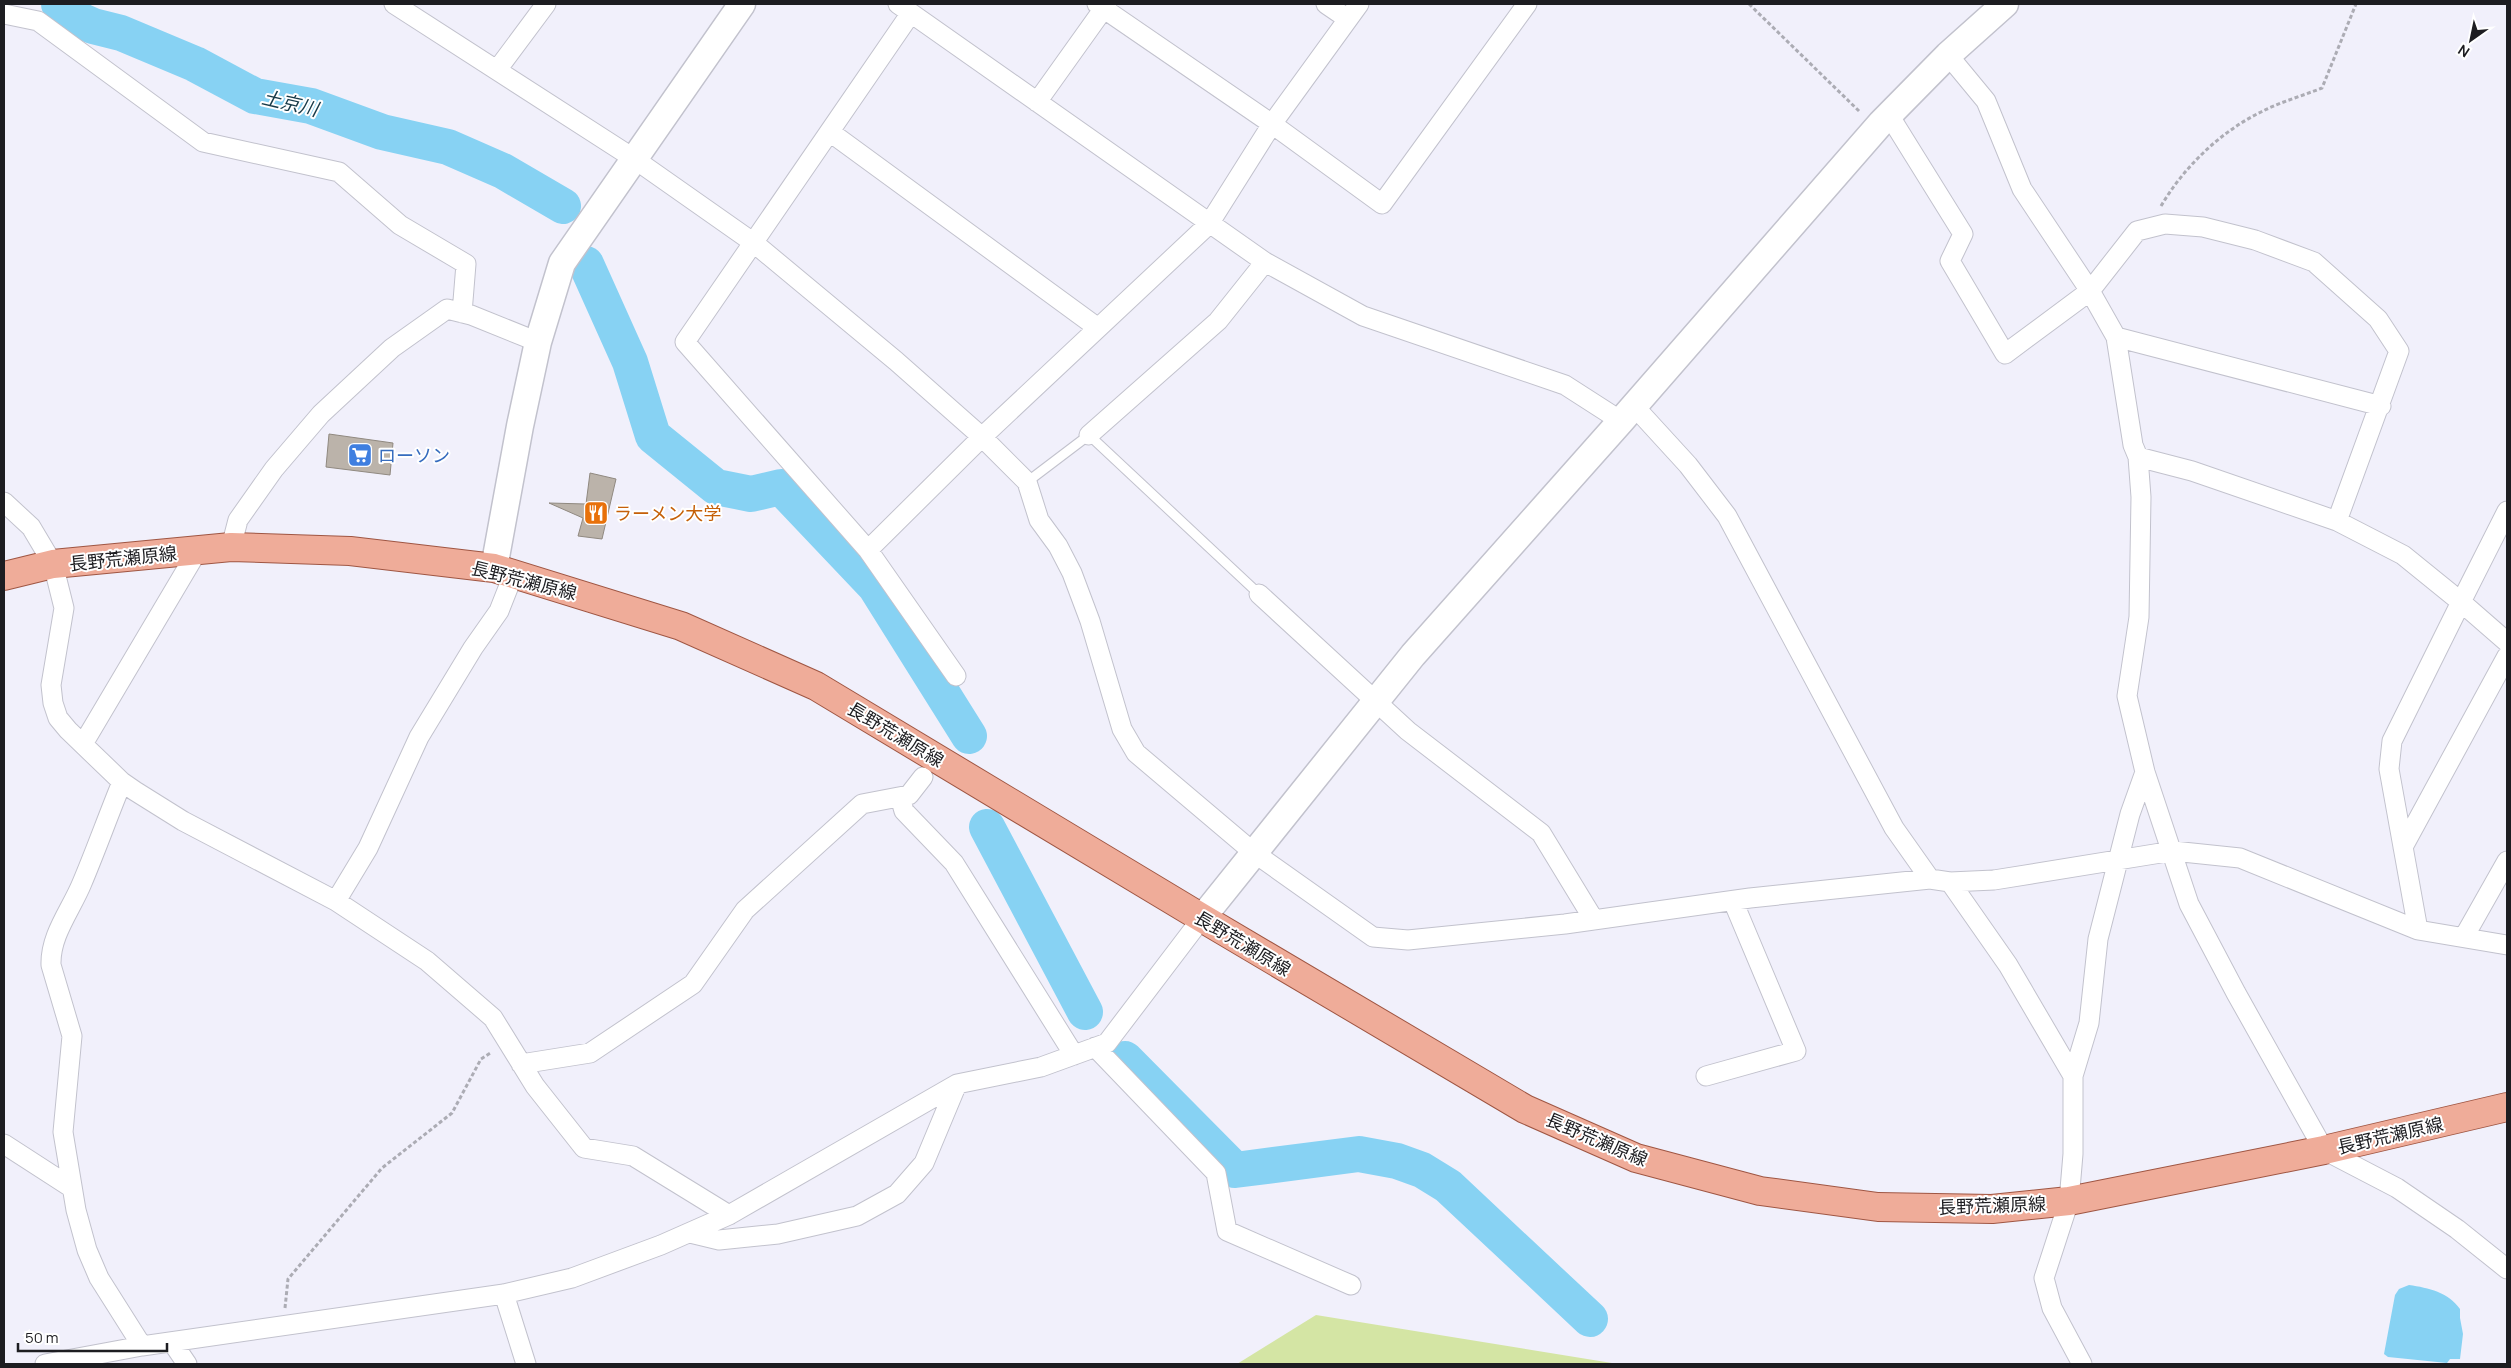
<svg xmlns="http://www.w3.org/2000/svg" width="2511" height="1368" font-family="Manrope,'Noto Sans JP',sans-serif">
  <rect width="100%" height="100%" fill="#f1f0fb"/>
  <path fill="#d4e5a4" d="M1316,1315L1618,1364H1237Z"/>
  <path fill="#87d2f3" d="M2409,1285C2429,1288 2448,1292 2460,1309V1318L2463,1334L2460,1359H2450L2447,1363L2388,1357L2384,1354L2395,1295L2399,1289Z"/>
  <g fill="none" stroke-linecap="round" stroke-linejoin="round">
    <path stroke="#87d2f3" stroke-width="36" d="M59,4L71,16L93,26L121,33L195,64L255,96L311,106L382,132L448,147L503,171L563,206
      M586,264L630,362L653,436L716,487L751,494L781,487L875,586L969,736
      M987,827L1085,1012
      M1125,1059L1235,1170L1359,1154L1397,1161L1422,1170L1448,1186L1590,1319"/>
  </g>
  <path fill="#bbb3aa" stroke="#908980" d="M329,434L393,443L390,475L326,467Z
    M590,473L616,479L602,539L578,536L583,518L549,503L586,504Z"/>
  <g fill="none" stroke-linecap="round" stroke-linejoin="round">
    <defs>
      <path id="lane" d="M1027,482L1089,435L1259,594"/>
      <path id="street" d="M394,4L633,158L754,243L896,361L982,437L1027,482L1039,520L1058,546L1072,573L1090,621L1122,729L1136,753L1253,852L1373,937L1408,940L1565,924L1750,898L1930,879L1950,882L1994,880L2173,851L2240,858L2418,930L2507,945
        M898,4L1265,262L1363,316L1565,385L1621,421
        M1097,4L1272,124L1382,204L1527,4
        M1326,4L1348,19
        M911,13L685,342L868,550L956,676
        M4,14L38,21L203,142L339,172L400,225L466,264L462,313
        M1948,55L1986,101L2022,189L2090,291L2116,337L2133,445L2138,457L2141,497L2139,617L2127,696L2145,772L2189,904L2236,993L2324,1150L2397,1188L2457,1229L2507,1269
        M497,70L546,4
        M1037,102L1107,4
        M1889,115L1963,234L1950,261L2005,354L2090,291L2137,231L2165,224L2203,227L2255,240L2314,262L2378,319L2399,351L2337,521
        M830,132L1098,328
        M2116,337L2381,406
        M1634,406L1688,465L1727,516L1894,828L1930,879
        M1089,435L1218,321L1265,262
        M2138,457L2192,471L2337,521L2403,555L2461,602L2392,741L2389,769L2418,930
        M4,502L31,527L53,564L64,608L51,685L53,703L58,718L68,730L122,782L135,791L183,821L336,901L427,961L493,1018L535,1086L584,1148L633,1156L729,1215
        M2507,511L2461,602L2507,642
        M231,547L238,520L274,469L321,414L392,348L447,309L471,315L538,342
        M868,550L982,437L1209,224L1272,124L1359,4
        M1259,594L1408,731L1541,833L1594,920
        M83,744L198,550
        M122,782C108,816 96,850 82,883C71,910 50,935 51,965L72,1036L63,1132L76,1210L87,1250L99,1278L142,1346
        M900,797L904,811L954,863L1074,1055
        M2403,847L2507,656
        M1950,882L2008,965L2073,1076
        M336,901L368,848L419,737L473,648L499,611L514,573
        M2464,937L2507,861
        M1095,1047L1216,1173L1227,1231L1351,1285
        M521,1064L590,1053L693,984L745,910L862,804L909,795L923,777
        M1706,1076L1796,1051L1733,901
        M4,1144L72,1188
        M690,1233L719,1240L778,1234L857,1216L897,1194L924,1163L957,1084
        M504,1294L526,1364
        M172,1342L187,1364
        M45,1364L142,1346L504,1294L572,1278L661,1245L729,1215L957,1084L1041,1067L1107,1043L1202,918
        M2082,1364L2052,1308L2044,1278L2069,1201L2073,1154V1076L2089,1023L2098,939L2130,814L2145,772"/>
      <path id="secondary" d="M494,568L520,426L538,342L562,263L742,4
        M1202,918L1413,655L1621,421L1881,123L1948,55L2005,4"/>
      <path id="primary" d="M4,576L53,564L231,547L350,551L494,568L681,626L816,686L1202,918L1525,1109L1636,1158L1760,1191L1878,1207L1992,1209L2069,1201L2324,1150L2507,1107"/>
    </defs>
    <use href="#lane" stroke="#c2c2cd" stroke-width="11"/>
    <use href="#street" stroke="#c2c2cd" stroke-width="21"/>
    <use href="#secondary" stroke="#c2c2cd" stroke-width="29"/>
    <use href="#primary" stroke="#9f5643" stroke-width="30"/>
    <path stroke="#acacb4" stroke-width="3" stroke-dasharray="4 2.5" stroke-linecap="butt" d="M1749,4L1860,112
      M2161,206C2184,167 2220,132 2261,112C2280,102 2302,96 2322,88L2356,4
      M285,1308L288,1279L382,1168L452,1113L481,1059L492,1052"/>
    <use href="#lane" stroke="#fff" stroke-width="9"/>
    <use href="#street" stroke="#fff" stroke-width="19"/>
    <use href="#secondary" stroke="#fff" stroke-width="26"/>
    <use href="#primary" stroke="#efac99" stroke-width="28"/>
  </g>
  <defs>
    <symbol id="supermarket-square" viewBox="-11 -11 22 22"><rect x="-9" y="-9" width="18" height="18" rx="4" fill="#3f7fe0" stroke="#fff"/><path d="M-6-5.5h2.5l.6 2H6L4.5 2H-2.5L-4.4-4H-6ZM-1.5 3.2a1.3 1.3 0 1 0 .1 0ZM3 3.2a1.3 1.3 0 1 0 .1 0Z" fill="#fff"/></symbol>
    <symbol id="restaurant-square" viewBox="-11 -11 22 22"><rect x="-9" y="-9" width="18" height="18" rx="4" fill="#e8710a" stroke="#fff"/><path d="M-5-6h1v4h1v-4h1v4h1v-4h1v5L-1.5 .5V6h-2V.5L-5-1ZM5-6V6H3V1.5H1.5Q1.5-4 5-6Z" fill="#fff"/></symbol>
  </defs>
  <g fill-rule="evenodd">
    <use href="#supermarket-square" x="346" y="441" width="28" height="28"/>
    <use href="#restaurant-square" x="582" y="499" width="28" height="28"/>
  </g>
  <g text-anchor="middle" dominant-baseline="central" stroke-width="4" stroke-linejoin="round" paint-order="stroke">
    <g font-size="18" fill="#366cbe" stroke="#fff" text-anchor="start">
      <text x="378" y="455">ローソン</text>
    </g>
    <g font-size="18" fill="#c56008" stroke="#fff" text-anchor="start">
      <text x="614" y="513">ラーメン大学</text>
    </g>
    <g font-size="18" fill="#1d1d21" stroke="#fff">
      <text transform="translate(123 558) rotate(-6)">長野荒瀬原線</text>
      <text transform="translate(524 580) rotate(14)">長野荒瀬原線</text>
      <text transform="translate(896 734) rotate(31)">長野荒瀬原線</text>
      <text transform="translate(1243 943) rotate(31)">長野荒瀬原線</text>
      <text transform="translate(2390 1135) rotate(-13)">長野荒瀬原線</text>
      <text transform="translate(1597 1139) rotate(23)">長野荒瀬原線</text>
      <text transform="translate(1992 1205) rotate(-2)">長野荒瀬原線</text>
    </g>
    <g font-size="19" font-style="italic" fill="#173a48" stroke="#fff">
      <text transform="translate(290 103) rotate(13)">土京川</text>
    </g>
  </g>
  <rect width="2511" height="1368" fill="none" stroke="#1d1d21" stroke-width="10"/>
  <g transform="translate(2471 40) rotate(213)" stroke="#ffffff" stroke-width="4" paint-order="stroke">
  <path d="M0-4L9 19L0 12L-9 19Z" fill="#1d1d21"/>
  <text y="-8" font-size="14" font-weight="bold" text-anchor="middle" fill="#1d1d21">N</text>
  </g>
  <path d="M18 1343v8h149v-8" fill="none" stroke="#1d1d21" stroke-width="2.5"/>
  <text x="25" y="1343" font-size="15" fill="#1d1d21" stroke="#ffffff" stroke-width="4" paint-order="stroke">50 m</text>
</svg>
